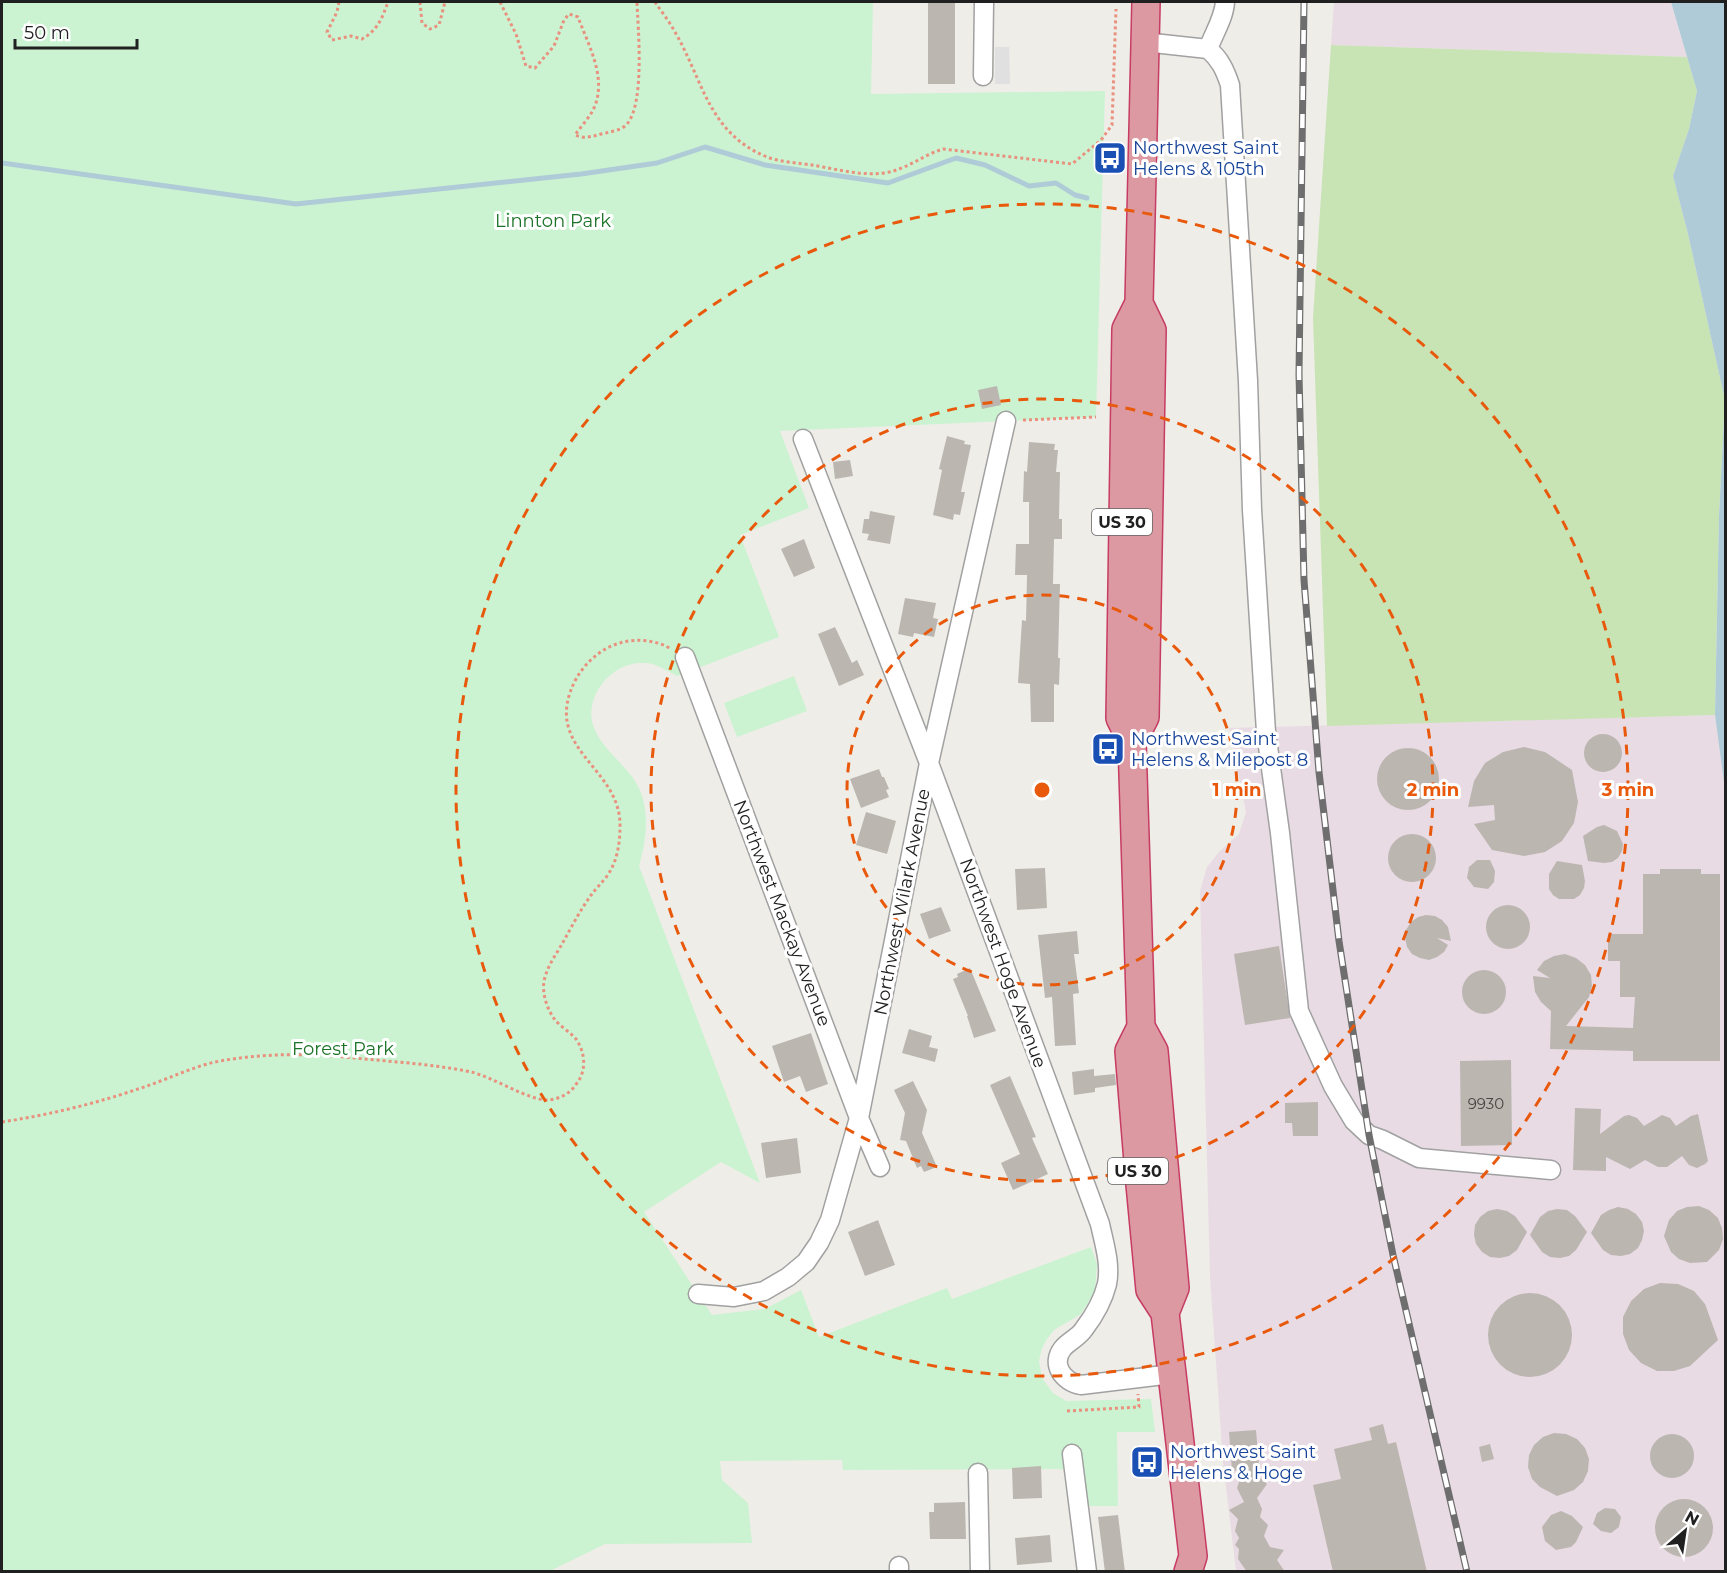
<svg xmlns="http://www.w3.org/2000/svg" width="1727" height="1573" font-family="Montserrat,sans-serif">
  <rect width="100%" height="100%" fill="#efede8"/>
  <path fill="#e8dbe4" d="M1334,2H1671L1687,57L1331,45Z
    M1715,715L1726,789L1725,1571H1236L1223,1462L1210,1277L1200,891L1207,867L1219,852L1239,834L1246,812L1229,728Z"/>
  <path fill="#c8e3b4" d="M1331,45L1687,57L1697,91L1689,129L1673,176L1688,234L1725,400L1719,516L1715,715L1327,726L1313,318Z"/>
  <path fill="#cbf3d1" d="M2,2H873L871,94L1105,91L1096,417L780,431L809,508L740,535L779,637L677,676C667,671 656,663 644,663C612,661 582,697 594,728C605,755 636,770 643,799C649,822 645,844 639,866L760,1183L721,1162L644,1212L712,1315L765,1309L801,1290L819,1337L947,1288L952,1299L1091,1247L1097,1264L1095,1291L1081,1314L1054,1330L1047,1339L1042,1348L1039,1361L1042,1378L1053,1393L1066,1401L1151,1399L1155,1432H1117L1118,1506H1087L1083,1469L843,1470L842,1460L720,1461L722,1480L748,1503L752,1543L605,1544L548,1572H2Z
    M794,676L807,711L737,737L724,703Z"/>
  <path fill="#e0e0e0" d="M995,47H1009L1010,84H995Z"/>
  <path fill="#aecbd7" d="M1671,2H1725V789L1715,715L1719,516L1725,400L1688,234L1673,176L1689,129L1697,91Z"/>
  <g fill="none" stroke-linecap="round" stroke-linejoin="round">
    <path stroke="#aecbd7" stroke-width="5" d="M2,163L296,204L581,174L657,163L705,147L765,165L888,183L956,158L985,165L1029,186L1056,183L1075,195L1087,198"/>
  </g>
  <path fill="#bcb6b1" d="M928,2H955V84H928Z
    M997,386L1001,405L982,409L978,390Z
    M947,436L965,441L964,444L971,445L961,492H965L960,515L954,514L953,520L933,515L942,470L939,469Z
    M1029,442L1055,444L1054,450H1058L1056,472H1060L1059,519H1062V539H1054L1053,584H1060L1058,658H1060L1059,685L1054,684V722H1031L1030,684L1018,683L1022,620L1026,621L1027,575H1015L1016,544H1029V502H1023L1024,471L1027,472Z
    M850,460L853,476L835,479L833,462Z
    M870,511L895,516L890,544L867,540L869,534L862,533L864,519H869Z
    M804,539L815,568L794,577L781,549Z
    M905,598L936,603L933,618L938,619L934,637L914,633L913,637L898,634Z
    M835,627L852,663L857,660L864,675L839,686L818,634Z
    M1584 753a19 19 0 1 1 38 0a19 19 0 1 1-38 0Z
    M1524,747L1545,752L1572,770L1578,802L1574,823L1562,841L1545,852L1524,856L1492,850L1474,824L1495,820L1494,805L1468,807L1474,781L1485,763L1503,752Z
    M1377 779a31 31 0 1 1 62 0a31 31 0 1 1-62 0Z
    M879,769L882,777H884L889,789L886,790L889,797L861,808L850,779Z
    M866,812L896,821L887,854L856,845Z
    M1604,825L1617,831L1623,844L1622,851L1618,858L1612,862L1604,863L1588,861L1583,836L1597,827Z
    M1388 858a24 24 0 1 1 48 0a24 24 0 1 1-48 0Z
    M1477,860H1490L1495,871L1494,882L1488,889L1474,887L1467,878L1469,867Z
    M1557,861L1582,865L1585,881L1584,888L1580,895L1574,899H1559L1553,895L1549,889V874Z
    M1045,868L1047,908L1017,910L1015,869Z
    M1660,869H1701V874H1720V1061H1633V1051L1550,1049L1551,1011L1541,1002L1535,992L1533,976L1550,978L1537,970L1544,961L1554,956L1565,954L1576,958L1585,965L1591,975L1592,986L1589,997L1566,1026L1633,1028L1635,997H1620V961H1608V934H1643V874H1660Z
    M1486 927a22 22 0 1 1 44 0a22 22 0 1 1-44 0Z
    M941,907L951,931L929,939L920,914Z
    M1426,915L1435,916L1442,920L1448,927L1451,941L1437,938L1448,945L1444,952L1437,957L1429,960L1420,958L1412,954L1407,947L1404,933L1411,922L1418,917Z
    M1077,931L1079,954H1074L1079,993L1073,994L1076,1045L1055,1046L1052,997L1045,998L1038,935Z
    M1279,946L1290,1018L1245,1025L1234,954Z
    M970,968L996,1031L974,1038L967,1016H968L953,979L958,977L957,974Z
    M1462 992a22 22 0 1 1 44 0a22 22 0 1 1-44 0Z
    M909,1029L932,1036L929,1047L938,1049L935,1062L902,1053Z
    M811,1033L828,1084L806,1092L800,1076L784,1082L772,1046Z
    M1511,1060L1512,1145L1461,1146L1460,1061Z
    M1094,1069V1076L1115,1074L1116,1085L1095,1088V1092L1074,1095L1072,1072Z
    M1010,1076L1036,1137L1032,1138L1048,1174L1013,1190L1001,1163L1020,1154L990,1085Z
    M913,1081L927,1110L922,1133L937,1167L924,1172L921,1166L917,1168L906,1141L900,1140L905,1113L894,1090Z
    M1318,1102V1136H1293L1292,1123H1285V1103Z
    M1575,1108L1601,1109L1600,1134L1624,1116L1629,1115L1637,1118L1644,1126L1662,1115L1670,1118L1676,1126L1691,1116L1698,1114L1708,1161L1705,1164L1697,1168L1689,1165L1682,1156L1667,1167H1658L1645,1160L1630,1169L1606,1157V1171L1573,1170Z
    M797,1138L801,1173L766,1178L761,1143Z
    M1699,1206L1709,1210L1718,1218L1722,1228L1723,1239L1719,1250L1707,1262L1690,1263L1679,1259L1671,1252L1664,1236L1669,1220L1677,1211L1687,1207Z
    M1618,1207L1628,1209L1636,1214L1642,1222L1644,1231L1642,1240L1638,1248L1630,1254L1621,1256L1611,1255L1603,1250L1591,1233L1601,1215L1609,1210Z
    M1497,1209L1507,1211L1515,1216L1527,1232L1517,1250L1509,1256L1500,1258L1490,1257L1482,1252L1476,1244L1474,1235L1475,1225L1480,1217L1488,1211Z
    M1557,1209L1567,1210L1575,1216L1587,1232L1576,1250L1569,1256L1560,1258L1550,1257L1542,1252L1530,1235L1540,1217L1548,1211Z
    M878,1220L895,1265L865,1276L848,1232Z
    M1660,1283L1678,1284L1694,1291L1705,1304L1718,1340L1690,1366L1674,1371H1657L1641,1363L1629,1350L1623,1334V1317L1631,1301L1644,1289Z
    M1488 1335a42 42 0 1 1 84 0a42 42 0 1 1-84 0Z
    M1383,1424L1388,1444L1396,1442L1427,1572H1333L1313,1485L1341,1479L1334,1449L1372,1440L1369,1428Z
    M1256,1430L1260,1478L1267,1484L1257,1498L1262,1509L1260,1517L1268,1525L1264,1536L1270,1547L1284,1550L1277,1560L1285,1572H1247L1238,1559L1239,1549L1235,1545L1239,1538L1235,1531L1238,1519L1229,1510L1244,1502L1237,1488L1243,1470L1232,1471L1229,1432Z
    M1554,1433L1566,1434L1577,1439L1585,1448L1589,1459L1588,1471L1583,1482L1574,1490L1557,1496L1540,1487L1532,1479L1528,1467L1529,1455L1534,1445L1543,1437Z
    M1650 1456a22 22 0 1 1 44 0a22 22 0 1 1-44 0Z
    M1490,1444L1494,1459L1482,1462L1479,1447Z
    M1041,1466L1042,1498L1013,1499L1012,1468Z
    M1655 1528a29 29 0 1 1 58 0a29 29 0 1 1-58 0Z
    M965,1502L966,1539H930L929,1512H934V1503Z
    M1605,1508L1615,1509L1621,1517L1619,1527L1611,1533L1601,1531L1593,1524L1597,1513Z
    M1561,1511L1572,1516L1583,1527L1576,1542L1571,1547L1556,1550L1545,1541L1542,1527L1551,1515Z
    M1118,1515L1125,1572H1105L1098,1517Z
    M1050,1535L1052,1562L1017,1565L1015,1538Z"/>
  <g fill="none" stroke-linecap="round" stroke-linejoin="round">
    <defs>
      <path id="minor" d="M1144,42L1208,49
        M1208,49C1220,59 1225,70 1230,85L1248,381L1252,510L1266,732L1280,833L1299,1011L1333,1086L1354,1121L1369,1135L1383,1140L1419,1158L1551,1170
        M1208,49C1214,33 1224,18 1225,2
        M983,76L984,2
        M803,439L929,763L1100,1224C1104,1243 1111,1264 1107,1284C1103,1300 1094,1316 1084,1329C1079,1337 1069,1341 1063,1348C1050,1364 1063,1382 1081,1385L1172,1374
        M685,657L859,1118L880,1167
        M698,1294L734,1297L764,1291L788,1277L806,1262L819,1243L830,1220L859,1118L929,763L1006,421
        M1072,1454L1087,1572
        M978,1473L980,1572
        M899,1566V1572"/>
      <path id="highway" d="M1139,303L1126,329L1120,718L1132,742L1141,1027L1154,1051L1175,1288L1165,1313
        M1132,742L1145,717L1152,330L1139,303L1146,2
        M1141,1027L1129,1051L1139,1174L1150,1290L1165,1313L1193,1556L1188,1572"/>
    </defs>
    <use href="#minor" stroke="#a1a1a1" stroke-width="21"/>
    <use href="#highway" stroke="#c63c63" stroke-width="30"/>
    <path stroke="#e9917f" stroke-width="3" stroke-dasharray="3 3" stroke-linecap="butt" d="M339,2L337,12L327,32L332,40L351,36L362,39C378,30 382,18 388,2
      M420,2L422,23L430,29L439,25L445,2
      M500,2L516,34L526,66L535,68L554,46L564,20L569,14L578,17C589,47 609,81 592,112C587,120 580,128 575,135C586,140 595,135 606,133C613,131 622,130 627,124C645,103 638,29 637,2
      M655,2C661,11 669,21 675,32C703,80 708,133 767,157C780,162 798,163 812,165C836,169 860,176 884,173C906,170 923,155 943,149L1072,164L1101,140L1112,125L1116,9
      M1023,420L1096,417
      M2,1122C48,1115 94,1104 138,1089C164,1081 189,1068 215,1062C261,1053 309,1053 355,1058C394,1062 433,1064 471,1072C493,1077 530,1101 548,1100C560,1099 571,1093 577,1083C587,1070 585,1052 576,1039C570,1032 561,1027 555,1020C547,1009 542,994 544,981C547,967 555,956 562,944C571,928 580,910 592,894C596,888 602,883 607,876C617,862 620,844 620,826C621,766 539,749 576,679C585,663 601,648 620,643C636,638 657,640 671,649
      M1067,1411L1139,1407L1138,1394"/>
    <use href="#minor" stroke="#fff" stroke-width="18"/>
    <use href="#highway" stroke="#dd99a2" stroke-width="27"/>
    <defs>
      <path id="rail" d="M1304,2L1299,374L1304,580L1319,772L1339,941L1369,1135L1393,1255L1467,1572"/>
    </defs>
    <use href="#rail" stroke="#6e6e6e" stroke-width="7"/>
    <use href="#rail" stroke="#fff" stroke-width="4.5" stroke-dasharray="14" stroke-linecap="butt"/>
  </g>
  <g fill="none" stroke="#e8590c" stroke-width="3" stroke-dasharray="10 8">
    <circle cx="1042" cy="790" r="195"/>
    <circle cx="1042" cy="790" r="391"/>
    <circle cx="1042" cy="790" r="586"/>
  </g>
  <defs>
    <symbol id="bus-square" viewBox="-11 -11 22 22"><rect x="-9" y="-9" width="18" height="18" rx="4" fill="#1a4fb4" stroke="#fff"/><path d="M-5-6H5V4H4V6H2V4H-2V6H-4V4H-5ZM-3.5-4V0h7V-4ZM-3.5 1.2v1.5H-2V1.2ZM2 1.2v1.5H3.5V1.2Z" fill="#fff"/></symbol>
  </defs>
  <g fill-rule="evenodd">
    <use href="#bus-square" x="1091" y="139" width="38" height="38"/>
    <use href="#bus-square" x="1089" y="730" width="38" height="38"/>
    <use href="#bus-square" x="1128" y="1443" width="38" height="38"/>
  </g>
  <g text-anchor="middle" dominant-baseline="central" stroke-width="6" stroke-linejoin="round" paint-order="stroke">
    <g font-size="15" fill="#474644">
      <text x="1486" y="1103">9930</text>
    </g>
    <g fill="#fff" stroke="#636363" stroke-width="1.5">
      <rect x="1092" y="509" width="60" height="26" rx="4.5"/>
      <rect x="1108" y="1158" width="60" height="26" rx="4.5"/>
    </g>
    <g font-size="16" font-weight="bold" fill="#202020">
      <text x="1122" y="522">US 30</text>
      <text x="1138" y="1171">US 30</text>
    </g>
    <g font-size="18" fill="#164399" stroke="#fff" text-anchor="start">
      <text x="1133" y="148">Northwest Saint<tspan x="1133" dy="21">Helens &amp; 105th</tspan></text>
      <text x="1131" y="739">Northwest Saint<tspan x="1131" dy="21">Helens &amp; Milepost 8</tspan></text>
      <text x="1170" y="1452">Northwest Saint<tspan x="1170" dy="21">Helens &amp; Hoge</tspan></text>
    </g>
    <g font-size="18" fill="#1a7327" stroke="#fff">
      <text x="553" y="221">Linnton Park</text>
      <text x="343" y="1049">Forest Park</text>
    </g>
    <g font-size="18" fill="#202020" stroke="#fff">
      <text transform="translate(902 902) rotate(-79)">Northwest Wilark Avenue</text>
      <text transform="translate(782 913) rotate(69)">Northwest Mackay Avenue</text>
      <text transform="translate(1003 963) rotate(70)">Northwest Hoge Avenue</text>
    </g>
  </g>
  <circle cx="1042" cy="790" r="9" fill="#e8590c" stroke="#fff" stroke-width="3"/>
  <g font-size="18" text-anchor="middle" font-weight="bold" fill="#e8590c" stroke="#fff" stroke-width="6" stroke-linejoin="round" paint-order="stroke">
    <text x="1237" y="796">1 min</text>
    <text x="1433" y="796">2 min</text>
    <text x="1628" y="796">3 min</text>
  </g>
  <rect width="1727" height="1573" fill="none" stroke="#202020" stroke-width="6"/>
  <g transform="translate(1685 1531) rotate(29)" stroke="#ffffff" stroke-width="4.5" paint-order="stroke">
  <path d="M0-4.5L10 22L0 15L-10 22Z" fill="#202020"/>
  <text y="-9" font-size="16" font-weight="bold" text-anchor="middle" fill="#202020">N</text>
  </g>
  <path d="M15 39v9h122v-9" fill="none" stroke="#202020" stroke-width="3"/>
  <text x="24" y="39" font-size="18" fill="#202020" stroke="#ffffff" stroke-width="4.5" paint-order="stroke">50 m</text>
</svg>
